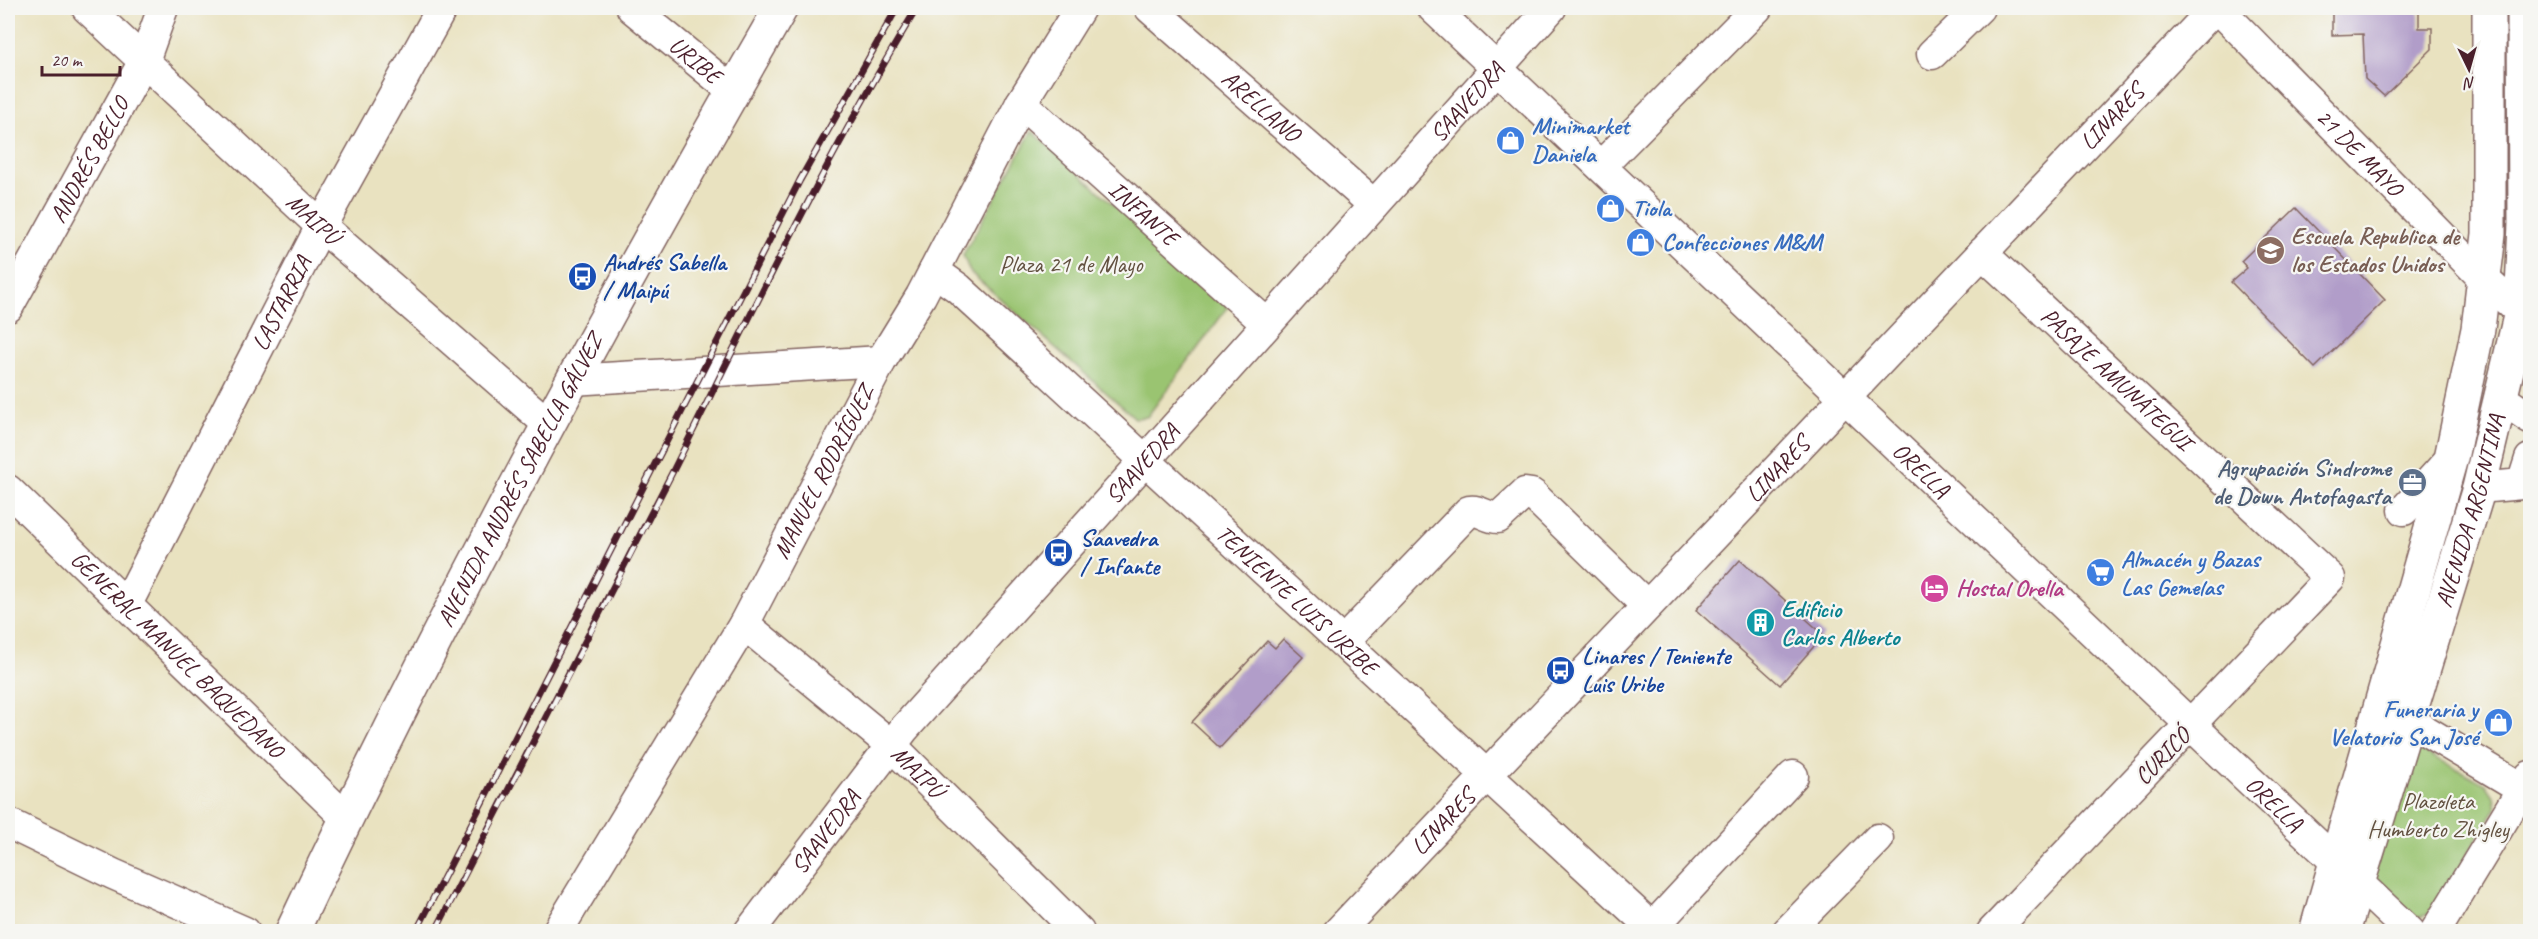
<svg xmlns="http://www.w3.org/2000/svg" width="2538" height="939" font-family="Caveat,sans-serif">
  <rect width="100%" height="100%" fill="#f6f6f2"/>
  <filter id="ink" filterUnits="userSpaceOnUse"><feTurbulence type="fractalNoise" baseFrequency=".0167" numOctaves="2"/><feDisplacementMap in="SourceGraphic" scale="12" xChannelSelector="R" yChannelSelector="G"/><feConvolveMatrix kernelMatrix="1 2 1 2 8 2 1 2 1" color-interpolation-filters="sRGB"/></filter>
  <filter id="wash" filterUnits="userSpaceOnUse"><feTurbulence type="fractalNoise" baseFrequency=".008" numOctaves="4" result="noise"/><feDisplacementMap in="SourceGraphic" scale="24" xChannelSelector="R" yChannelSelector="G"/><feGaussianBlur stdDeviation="1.35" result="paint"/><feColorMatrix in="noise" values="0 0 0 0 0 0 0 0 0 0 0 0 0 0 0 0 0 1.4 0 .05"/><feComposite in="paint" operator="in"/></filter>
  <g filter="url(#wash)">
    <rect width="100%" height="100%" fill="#e9e2c0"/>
    <path fill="#9ac471" stroke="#72724e" stroke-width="1.5" d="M1032,131L1228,307L1147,417L1135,418L970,272L963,255Z
      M2411,745L2486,784L2494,796L2496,808L2432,913L2413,919L2372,881Z"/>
    <g id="blocks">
      <path fill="#b19dc9" d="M2332,8H2419V28H2432V49L2384,96L2365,79L2363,34L2332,35Z
        M2296,208L2385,300L2315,368L2231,282L2247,268L2241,261Z
        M1740,560L1824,635L1780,685L1696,610Z
        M1283,639L1303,657L1220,748L1192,722L1267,641L1275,648Z"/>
    </g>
  </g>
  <g filter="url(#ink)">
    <use href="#blocks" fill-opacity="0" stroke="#82635f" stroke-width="1.5"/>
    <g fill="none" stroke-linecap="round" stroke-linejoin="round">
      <defs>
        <g id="minor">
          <path id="s1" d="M87,8L321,226L547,423"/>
          <path id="s2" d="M632,8L733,91"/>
          <path id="s3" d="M1150,8L1374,205"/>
          <path id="s4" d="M1433,8L2410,932"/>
          <path id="s5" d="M2218,8L2485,280L2530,321"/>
          <path d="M1932,54L1979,8"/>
          <path id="s6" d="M1021,103L1267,324"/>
          <path d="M1601,166L1757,8"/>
          <path id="s7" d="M1982,253L2330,578L1992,932"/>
          <path id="s8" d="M934,271L958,288L1657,932"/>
          <path id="s9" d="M8,307L144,61L163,8"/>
          <path d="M572,380L881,361"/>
          <path d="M2502,399L2530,418"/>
          <path d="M2479,488L2522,484L2530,459"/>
          <path id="s10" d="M8,490L346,818"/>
          <path d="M2404,510L2451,458"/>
          <path id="s11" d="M127,604L321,226L442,8"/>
          <path id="s12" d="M744,624L891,745L1079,932"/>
          <path d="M1343,642L1469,511C1480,509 1487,518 1498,518L1525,493L1532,494L1647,606"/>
          <path d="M2406,719L2523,789"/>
          <path d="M8,823L113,874L245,932"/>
          <path d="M1653,927L1793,776"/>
          <path id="s13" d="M557,932L744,624L881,361L921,296L1021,103L1080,8"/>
          <path id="s14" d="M749,932L904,729L1551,8"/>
          <path id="s15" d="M1338,932L2215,8"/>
          <path d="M1787,932L1878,839"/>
          <path d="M2435,932L2530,776"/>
        </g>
        <g id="major">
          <path id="s16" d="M292,932C441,616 607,309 781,8"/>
          <path d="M2316,932L2451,458L2478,329L2489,234V8"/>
          <path id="s17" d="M2343,932L2479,488L2521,312L2525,224L2524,8"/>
        </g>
      </defs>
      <use href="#minor" stroke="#82635f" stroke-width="33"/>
      <use href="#major" stroke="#82635f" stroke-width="36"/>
      <use href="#minor" stroke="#fff" stroke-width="30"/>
      <use href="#major" stroke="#fff" stroke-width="33"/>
      <defs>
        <path id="rail" d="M416,932L800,180L897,8
          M435,932C515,778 595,625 673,471C751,315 826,157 917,8"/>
      </defs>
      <use href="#rail" stroke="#4a1f2b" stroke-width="7"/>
      <use href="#rail" stroke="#f6f6f2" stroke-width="4.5" stroke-dasharray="14" stroke-linecap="butt"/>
    </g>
  </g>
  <defs>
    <symbol id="shop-disc" viewBox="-11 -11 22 22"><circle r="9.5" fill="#3f7fe0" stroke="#f6f6f2"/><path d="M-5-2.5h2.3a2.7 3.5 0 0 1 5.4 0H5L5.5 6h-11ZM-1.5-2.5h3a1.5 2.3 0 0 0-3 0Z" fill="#fff"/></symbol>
    <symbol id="school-disc" viewBox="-11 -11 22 22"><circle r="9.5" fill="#8d6e63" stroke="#f6f6f2"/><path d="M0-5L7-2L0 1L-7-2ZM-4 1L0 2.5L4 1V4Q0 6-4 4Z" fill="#fff"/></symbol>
    <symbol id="bus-disc" viewBox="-11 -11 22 22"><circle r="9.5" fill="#1a4fb4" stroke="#f6f6f2"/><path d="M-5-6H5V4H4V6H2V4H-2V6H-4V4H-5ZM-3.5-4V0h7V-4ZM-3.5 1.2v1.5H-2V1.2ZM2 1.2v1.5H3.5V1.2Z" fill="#fff"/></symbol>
    <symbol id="office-disc" viewBox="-11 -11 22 22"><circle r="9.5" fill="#5c6f8a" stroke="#f6f6f2"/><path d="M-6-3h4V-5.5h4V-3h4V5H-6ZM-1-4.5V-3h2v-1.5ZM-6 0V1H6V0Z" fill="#fff"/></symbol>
    <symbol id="supermarket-disc" viewBox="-11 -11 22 22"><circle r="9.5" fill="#3f7fe0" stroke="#f6f6f2"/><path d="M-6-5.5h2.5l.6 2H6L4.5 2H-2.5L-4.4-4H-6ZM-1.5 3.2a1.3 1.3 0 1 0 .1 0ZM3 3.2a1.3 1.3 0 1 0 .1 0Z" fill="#fff"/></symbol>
    <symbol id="hotel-disc" viewBox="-11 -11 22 22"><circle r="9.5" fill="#d1479c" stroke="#f6f6f2"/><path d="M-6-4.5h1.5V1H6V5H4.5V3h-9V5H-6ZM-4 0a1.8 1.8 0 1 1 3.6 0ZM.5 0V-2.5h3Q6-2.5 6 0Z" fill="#fff"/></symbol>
    <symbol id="building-disc" viewBox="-11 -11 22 22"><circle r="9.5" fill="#0f9aa8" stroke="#f6f6f2"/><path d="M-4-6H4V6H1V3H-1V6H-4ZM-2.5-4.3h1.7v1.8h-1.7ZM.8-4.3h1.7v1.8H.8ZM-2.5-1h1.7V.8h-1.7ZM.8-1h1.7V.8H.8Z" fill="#fff"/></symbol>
  </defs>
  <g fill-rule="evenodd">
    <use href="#shop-disc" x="1494" y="124" width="33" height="33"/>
    <use href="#shop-disc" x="1594" y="192" width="33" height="33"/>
    <use href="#shop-disc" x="1624" y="226" width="33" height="33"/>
    <use href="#school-disc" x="2254" y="234" width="33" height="33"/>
    <use href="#bus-disc" x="566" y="260" width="33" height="33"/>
    <use href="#office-disc" x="2396" y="466" width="33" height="33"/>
    <use href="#bus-disc" x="1042" y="536" width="33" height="33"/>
    <use href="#supermarket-disc" x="2084" y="556" width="33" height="33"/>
    <use href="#hotel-disc" x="1918" y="572" width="33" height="33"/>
    <use href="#building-disc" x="1744" y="606" width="33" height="33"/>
    <use href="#bus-disc" x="1544" y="654" width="33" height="33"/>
    <use href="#shop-disc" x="2482" y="706" width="33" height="33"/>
  </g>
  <g text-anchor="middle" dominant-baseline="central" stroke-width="4.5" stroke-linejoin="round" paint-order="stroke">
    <g font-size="24" fill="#4a1f2b" stroke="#f6f6f2">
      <text stroke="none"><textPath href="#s2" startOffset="82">URIBE</textPath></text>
      <text stroke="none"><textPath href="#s14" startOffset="1098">SAAVEDRA</textPath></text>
      <text stroke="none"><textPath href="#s3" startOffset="148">ARELLANO</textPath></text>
      <text stroke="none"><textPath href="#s15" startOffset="1124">LINARES</textPath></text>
      <text stroke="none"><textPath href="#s5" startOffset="202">21 DE MAYO</textPath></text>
      <text stroke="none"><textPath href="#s9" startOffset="168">ANDRÉS BELLO</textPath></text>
      <text stroke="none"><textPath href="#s6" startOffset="165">INFANTE</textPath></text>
      <text stroke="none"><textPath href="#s1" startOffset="309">MAIPÚ</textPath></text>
      <text stroke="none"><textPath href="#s11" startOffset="338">LASTARRIA</textPath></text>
      <text stroke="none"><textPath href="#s7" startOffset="184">PASAJE AMUNÁTEGUI</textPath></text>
      <text stroke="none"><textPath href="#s14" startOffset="612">SAAVEDRA</textPath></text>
      <text stroke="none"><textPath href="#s15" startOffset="638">LINARES</textPath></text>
      <text stroke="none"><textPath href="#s4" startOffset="672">ORELLA</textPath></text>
      <text stroke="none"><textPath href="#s13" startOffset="532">MANUEL RODRÍGUEZ</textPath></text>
      <text stroke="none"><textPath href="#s16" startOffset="506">AVENIDA ANDRÉS SABELLA GÁLVEZ</textPath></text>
      <text stroke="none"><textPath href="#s17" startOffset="440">AVENIDA ARGENTINA</textPath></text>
      <text stroke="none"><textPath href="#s8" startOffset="490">TENIENTE LUIS URIBE</textPath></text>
      <text stroke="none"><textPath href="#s10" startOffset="236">GENERAL MANUEL BAQUEDANO</textPath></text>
      <text transform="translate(2162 756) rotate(-46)">CURICÓ</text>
      <text stroke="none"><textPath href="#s12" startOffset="228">MAIPÚ</textPath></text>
      <text stroke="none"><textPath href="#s4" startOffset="1158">ORELLA</textPath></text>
      <text stroke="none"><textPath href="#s15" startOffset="152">LINARES</textPath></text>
      <text stroke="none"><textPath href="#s14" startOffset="126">SAAVEDRA</textPath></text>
    </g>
    <g font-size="24" font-weight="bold" fill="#366cbe" stroke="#f6f6f2" text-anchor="start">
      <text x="1532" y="126">Minimarket<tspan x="1532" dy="28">Daniela</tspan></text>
      <text x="1632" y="208">Tiola</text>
      <text x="1662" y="242">Confecciones M&amp;M</text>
      <text x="2121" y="559">Almacén y Bazas<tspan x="2121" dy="28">Las Gemelas</tspan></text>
      <text x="2478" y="709" text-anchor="end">Funeraria y<tspan x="2478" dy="28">Velatorio San José</tspan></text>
    </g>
    <g font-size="24" font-weight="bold" fill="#785e54" stroke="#f6f6f2" text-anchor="start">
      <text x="2291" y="236">Escuela Republica de<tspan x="2291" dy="28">los Estados Unidos</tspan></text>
    </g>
    <g font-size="24" font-weight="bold" fill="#164399" stroke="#f6f6f2" text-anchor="start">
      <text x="603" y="262">Andrés Sabella<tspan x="603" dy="28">/ Maipú</tspan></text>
      <text x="1080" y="538">Saavedra<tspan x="1080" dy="28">/ Infante</tspan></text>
      <text x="1582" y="656">Linares / Teniente<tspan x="1582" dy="28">Luis Uribe</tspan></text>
    </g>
    <g font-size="24" fill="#625140" stroke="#f6f6f2">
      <text x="1071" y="264">Plaza 21 de Mayo</text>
      <text x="2438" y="801">Plazoleta<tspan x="2438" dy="28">Humberto Zhigley</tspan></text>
    </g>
    <g font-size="24" font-weight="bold" fill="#4e5e75" stroke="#f6f6f2" text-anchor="end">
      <text x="2391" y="468">Agrupación Sindrome<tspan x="2391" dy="28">de Down Antofagasta</tspan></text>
    </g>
    <g font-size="24" font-weight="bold" fill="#b23c85" stroke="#f6f6f2" text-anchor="start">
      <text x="1956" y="588">Hostal Orella</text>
    </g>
    <g font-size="24" font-weight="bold" fill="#0d838f" stroke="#f6f6f2" text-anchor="start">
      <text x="1781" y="609">Edificio<tspan x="1781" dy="28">Carlos Alberto</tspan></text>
    </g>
  </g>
  <rect width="2538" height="939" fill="none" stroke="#f6f6f2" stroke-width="30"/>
  <g transform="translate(2469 69) rotate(175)" stroke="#f6f6f2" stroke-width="4.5" paint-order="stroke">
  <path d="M0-4.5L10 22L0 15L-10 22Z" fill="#4a1f2b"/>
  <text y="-9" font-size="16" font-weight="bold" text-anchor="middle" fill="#4a1f2b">N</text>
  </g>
  <path d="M42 66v9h78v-9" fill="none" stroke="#4a1f2b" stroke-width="3"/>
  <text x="51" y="66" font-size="18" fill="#4a1f2b" stroke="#f6f6f2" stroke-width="4.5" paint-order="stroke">20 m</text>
</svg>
